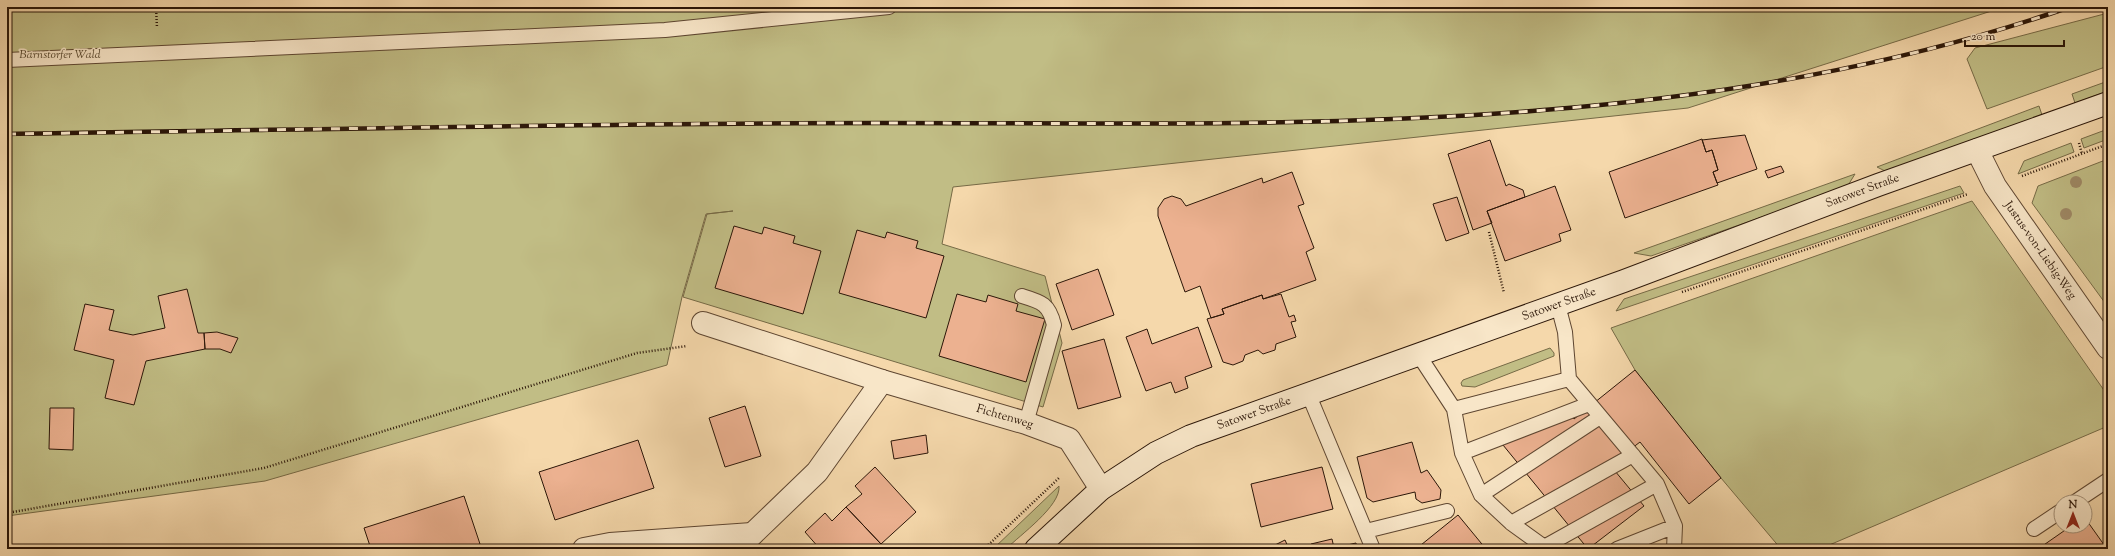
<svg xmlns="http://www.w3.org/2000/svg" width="2115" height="556" font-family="'Sorts Mill Goudy',serif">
  <rect width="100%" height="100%" fill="#f5d8ab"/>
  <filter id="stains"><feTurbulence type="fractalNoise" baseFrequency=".005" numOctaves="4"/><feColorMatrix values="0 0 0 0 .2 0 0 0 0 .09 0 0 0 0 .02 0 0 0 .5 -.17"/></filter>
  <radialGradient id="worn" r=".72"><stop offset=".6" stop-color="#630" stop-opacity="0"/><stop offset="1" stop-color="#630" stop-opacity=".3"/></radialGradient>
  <path fill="#c1bd85" stroke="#766a46" d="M7,7H2004L1688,108L953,187L942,244L1045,276L1062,343L1043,407L683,297L707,214L733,211L706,214L682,297L667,365L265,481L7,516Z
    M2108,13V66L1987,109L1967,59L1975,48Z
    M2108,81V91L2075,103L2072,94Z
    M2039,106L2042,115L1887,172L1877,167Z
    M2108,129V139L2084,148L2081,139Z
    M2071,143L2074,152L2018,174L2024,161Z
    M2108,159V307L2032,203L2038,186Z
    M1855,174L1847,187L1651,256L1634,253Z
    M1960,186L1964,193L1616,311L1624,299Z
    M1972,201L2108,396V426L1820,549H1781L1721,478L1635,370L1611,328Z
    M1550,348L1554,353V356L1475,387L1462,386L1461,383L1463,380Z
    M1059,486C1061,506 1020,535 1006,549H993Z"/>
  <path fill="#ecb190" stroke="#2b1608" d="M1745,135L1757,169L1717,183L1713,172L1718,170L1712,150L1706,152L1702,140Z
    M1702,139L1706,152L1712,150L1718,170L1713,172L1718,185L1625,218L1609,172Z
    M1490,140L1506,186L1509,184L1523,190L1525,197L1487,211L1492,223L1473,230L1448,154Z
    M1781,166L1784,172L1768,178L1765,171Z
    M1292,172L1304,204L1298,206L1314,248L1306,252L1316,280L1263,299L1262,295L1222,309L1224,314L1211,318L1200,286L1185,292L1158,216V208L1164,199L1172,196L1181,199L1186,206L1262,178L1263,183Z
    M1555,186L1571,230L1559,234L1561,241L1505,261L1487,211Z
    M1457,197L1469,233L1446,241L1433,204Z
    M734,226L762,234L764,227L795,236L793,243L821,251L803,314L715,288Z
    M857,230L885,238L887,232L918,241L916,248L944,256L926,318L839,293Z
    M1098,269L1114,315L1072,330L1056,284Z
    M187,289L198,333H204L205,349L146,361L134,405L105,398L114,360L74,350L85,304L114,310L109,330L133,335L165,328L158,296Z
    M957,294L986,302L988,295L1018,304L1016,311L1045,319L1026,382L939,356Z
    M1281,294L1289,317L1294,315L1296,321L1291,322L1296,337L1276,344L1275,350L1263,354L1258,350L1245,355L1243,361L1233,365L1223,362L1207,319L1224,314L1222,309L1262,295L1263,299Z
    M1198,327L1212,367L1185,377L1188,388L1175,393L1171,382L1146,391L1126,337L1147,329L1152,344Z
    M217,332L238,338L231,353L220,349H205L204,333Z
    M1104,339L1121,397L1078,409L1062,351Z
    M1635,370L1721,478L1689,504L1640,442L1610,465L1644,506L1588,549L1494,434L1567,410L1574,419Z
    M745,406L761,456L725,467L709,418Z
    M50,408H74L73,450L49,449Z
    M926,435L928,453L894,459L891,441Z
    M638,440L654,488L555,520L539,472Z
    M1412,442L1421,473L1427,470L1441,490L1440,499L1422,503L1416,499L1415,492L1373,502L1367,498L1357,457Z
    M875,467L916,512L881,544L846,507L862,494L855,486Z
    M1322,467L1333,509L1261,527L1251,484Z
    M464,496L480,544L463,549H371L364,528Z
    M846,507L881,544L876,549H820L805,532L825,513L832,521Z
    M1458,515L1486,549H1416Z
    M2085,518L2107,549H2038L2071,526H2085Z
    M1332,539L1334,548L1356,543L1357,549H1312L1311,544Z
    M1285,540L1289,549H1275L1273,546Z"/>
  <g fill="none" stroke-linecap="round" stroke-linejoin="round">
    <defs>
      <path id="service" d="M7,60L665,30L889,7
        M1022,296C1042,302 1049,304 1054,325L1026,423
        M1558,305L1565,332L1569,379L1657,484L1675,526L1674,549
        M1418,354L1454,409L1462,453L1481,495L1511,523L1547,549
        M1308,393L1373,549
        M1454,409L1569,379
        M1462,453L1589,404
        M1481,495L1600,417
        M2075,502L2108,480
        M1511,523L1633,455
        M2034,529L2061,511
        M1366,531L1447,511
        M1544,547L1657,484
        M1617,549L1675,526"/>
      <g id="minor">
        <path id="s1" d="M1977,150L1995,186L2108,348"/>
        <path id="s2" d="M703,323L882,381L1026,423L1069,439L1101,489"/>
        <path d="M584,549L610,544L752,534"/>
        <path d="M737,549L817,472L882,381"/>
      </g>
      <g id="secondary">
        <path id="s3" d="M1036,549L1101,489L1156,453L1191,436L1624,281L1878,185L2108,103"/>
      </g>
    </defs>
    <use href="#service" stroke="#5e4631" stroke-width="16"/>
    <use href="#minor" stroke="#5e4631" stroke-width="24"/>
    <use href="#secondary" stroke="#2b1608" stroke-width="24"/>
    <path stroke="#2b1608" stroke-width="2.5" stroke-dasharray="1 2" stroke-linecap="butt" d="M156,7L157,28
      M2079,143L2082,154
      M2022,176L2108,144
      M1489,232L1504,293
      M1682,292L1968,194
      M7,513L264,468L637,353L687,346
      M984,549L1060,477"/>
    <use href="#service" stroke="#f8e6c8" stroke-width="14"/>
    <use href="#minor" stroke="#f8e6c8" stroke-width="22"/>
    <use href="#secondary" stroke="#f8e6c8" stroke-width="22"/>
    <defs>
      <path id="rail" d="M7,134C299,130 591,123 883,123C1279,123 1689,139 2070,7"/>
    </defs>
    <use href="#rail" stroke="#2b1608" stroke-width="4.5"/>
    <use href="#rail" stroke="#f8e6c8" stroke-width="3" stroke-dasharray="9" stroke-linecap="butt"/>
  </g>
  <g fill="#9f8966">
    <circle cx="2076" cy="182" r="6"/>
    <circle cx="2066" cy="214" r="6"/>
  </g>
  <g text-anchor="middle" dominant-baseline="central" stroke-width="3" stroke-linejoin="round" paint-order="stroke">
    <g font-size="12" font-style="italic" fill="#58482e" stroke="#f8e6c8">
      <text x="60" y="55">Barnstorfer Wald</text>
    </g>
    <g font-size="12" fill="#2b1608" stroke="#f8e6c8">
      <text stroke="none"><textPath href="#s3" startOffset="908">Satower Straße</textPath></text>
      <text stroke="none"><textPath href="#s1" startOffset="119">Justus-von-Liebig-Weg</textPath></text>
      <text stroke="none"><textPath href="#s3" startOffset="584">Satower Straße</textPath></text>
      <text stroke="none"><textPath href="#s3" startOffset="260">Satower Straße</textPath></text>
      <text stroke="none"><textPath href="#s2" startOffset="316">Fichtenweg</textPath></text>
    </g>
  </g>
  <rect width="2115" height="556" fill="none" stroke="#f5d8ab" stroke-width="24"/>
  <rect x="8" y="8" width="2099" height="540" fill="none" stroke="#2b1608" stroke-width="2"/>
  <rect x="12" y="12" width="2091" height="532" fill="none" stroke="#2b1608"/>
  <g transform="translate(2073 514)"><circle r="19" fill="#f8e6c8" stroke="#a6937b"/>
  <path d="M0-3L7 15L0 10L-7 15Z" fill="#8f2418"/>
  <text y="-6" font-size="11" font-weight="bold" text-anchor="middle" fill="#2b1608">N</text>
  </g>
  <path d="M1965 40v6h99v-6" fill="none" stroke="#2b1608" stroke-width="2"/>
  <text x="1971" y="40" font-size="12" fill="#2b1608" stroke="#f8e6c8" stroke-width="3" paint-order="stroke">20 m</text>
  <rect width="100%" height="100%" filter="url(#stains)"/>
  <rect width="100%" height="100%" fill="url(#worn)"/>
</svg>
